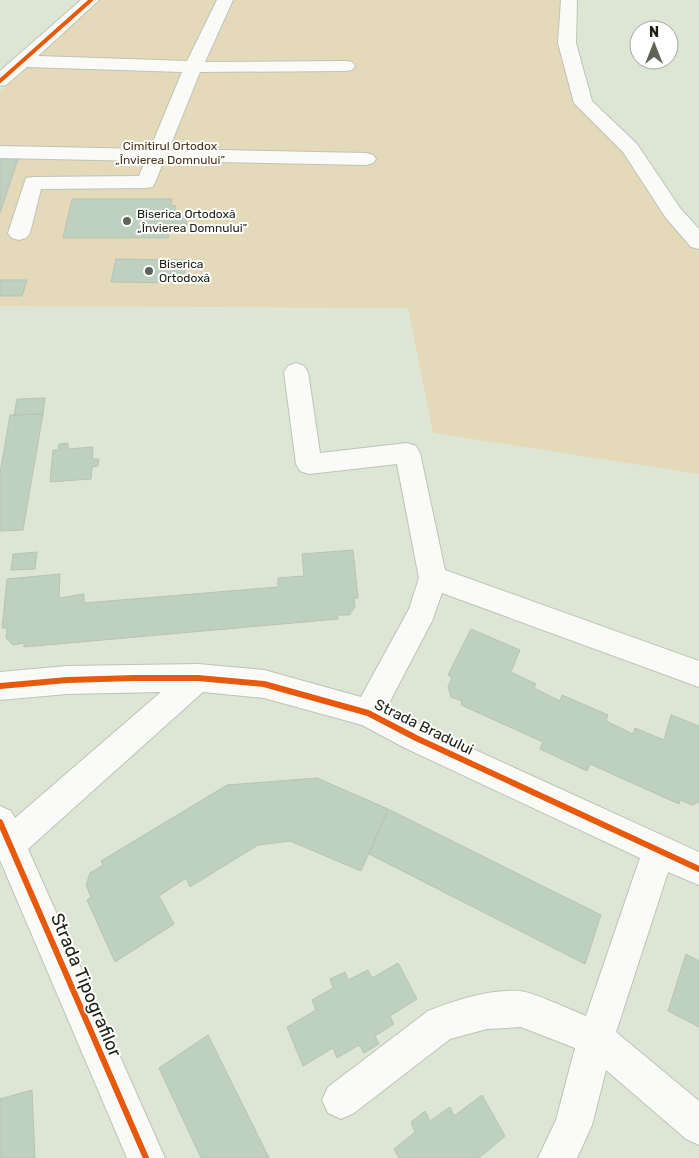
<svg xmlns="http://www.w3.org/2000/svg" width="699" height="1158" font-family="Rubik,sans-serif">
  <rect width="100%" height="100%" fill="#dde6d4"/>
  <path fill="#e4daba" d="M100,0H569L583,103L699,242V474L433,433L408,308L0,306V91Z"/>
  <path fill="#bed0be" stroke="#b9c3b6" d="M0,155L19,156L0,213Z
    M72,199H172L171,205L176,206L174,214H187L186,227H170L168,238H63Z
    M116,259L187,260L183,283L111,282Z
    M0,280H27L22,296H0Z
    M45,398L43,414L14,415L17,399Z
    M43,414L23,530L0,531V473L10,415Z
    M68,443V449L93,447L92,459H99L98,466L92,467L91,479L50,482L53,450H58L59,444Z
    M353,550L358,598H354L355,607L349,615H338V619L24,647V643L13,645L6,638L7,628H2L7,579L60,574L59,598L84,594V603L278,587V578L304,576L302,554Z
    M37,552L35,569L11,570L13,554Z
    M471,629L520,650L511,672L536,684L534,688L560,701L562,695L608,715L606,721L633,734L635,728L664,740L671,715L699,726V802L692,805L680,800L679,804L590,764L587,771L540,749L543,742L461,705L462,701L451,697L448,687L452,677L448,675Z
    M317,778L388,809L361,871L290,841L258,845L190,887L186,878L159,896L174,924L115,962L87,900L91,897L86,885L90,873L103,865L101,861L227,785Z
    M388,809L601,915L585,964L369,854Z
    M686,954L699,961V1027L668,1011Z
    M398,963L417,999L390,1016L394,1024L375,1036L379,1044L364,1053L359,1045L337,1058L333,1048L303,1066L287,1027L316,1010L312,1000L333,988L330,979L345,972L348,980L368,970L372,978Z
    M208,1035L269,1158H201L159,1068Z
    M32,1090L35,1158H0V1099Z
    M482,1095L505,1136L479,1158H399L394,1149L415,1132L411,1122L425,1111L430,1121L450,1107L454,1116Z"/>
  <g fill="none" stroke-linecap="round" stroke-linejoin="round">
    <defs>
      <path id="minor" d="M81,0H99L38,56L187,61L217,0H233L205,62L346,61L352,62L355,66L352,70L346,71L200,72L169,149L366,153L373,155L376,159L373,163L366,165L164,161L153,187L146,188L41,189L30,233L26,238L19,240L12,238L8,233L26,178L33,177L139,176L145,161L0,158V146L150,149L182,72L27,67L6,85L0,86V71Z
        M561,0H577L576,43L592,101L637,144L680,208L699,229V249L691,247L666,218L623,152L574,103L558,43Z
        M296,363L304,366L308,372L320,453L407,443L416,446L420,453L445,570L699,661V687L442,593L432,621L387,707L427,728L699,852V885L668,872L616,1032L699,1101V1145L686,1139L606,1070L592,1125L577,1158H538L556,1120L575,1048L521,1027L487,1029L450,1039L354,1113L341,1119L328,1113L322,1100L328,1087L428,1011C456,1000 489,989 520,991C533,992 571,1010 586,1016L640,858L405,748L362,725L264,698L203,692L28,849L165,1158H127L0,860V806L11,811L15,818L161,692L67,694L0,700V672L67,666L198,664L264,670L361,697L409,609L419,578L397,464L309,474L300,471L296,464L284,372L288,366Z"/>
    </defs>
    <use href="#minor" stroke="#bdc4b6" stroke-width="2"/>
    <use href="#minor" fill="#fafbf9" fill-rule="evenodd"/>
    <defs>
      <path id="cycleway-far1" d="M0,81L91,0"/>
      <path id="cycleway" d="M0,686L67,680L134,678H198L264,684L368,713L416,738L699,869
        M0,822L146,1158"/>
    </defs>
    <use href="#cycleway-far1" stroke="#fff" stroke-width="6"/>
    <use href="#cycleway" stroke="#fff" stroke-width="9"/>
    <use href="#cycleway-far1" stroke="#e8590c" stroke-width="4"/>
    <use href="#cycleway" stroke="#e8590c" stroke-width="6"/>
  </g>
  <g fill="#5e6557" stroke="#fff" stroke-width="2">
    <circle cx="127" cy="221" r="5"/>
    <circle cx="149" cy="271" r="5"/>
  </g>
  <g text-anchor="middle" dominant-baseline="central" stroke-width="4" stroke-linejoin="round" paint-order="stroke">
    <g font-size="12" fill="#463515" stroke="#fff">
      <text x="170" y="146">Cimitirul Ortodox<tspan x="170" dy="14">„Învierea Domnului”</tspan></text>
    </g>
    <g font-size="12" fill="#1a2013" stroke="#fff" text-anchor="start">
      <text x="137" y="214">Biserica Ortodoxă<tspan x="137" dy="14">„Învierea Domnului”</tspan></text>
      <text x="159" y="264">Biserica<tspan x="159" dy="14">Ortodoxă</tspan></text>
    </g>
    <g font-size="15" fill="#1a2013" stroke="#fff">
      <text transform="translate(424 727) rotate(26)">Strada Bradului</text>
    </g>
    <g font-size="18" fill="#1a2013" stroke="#fff">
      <text transform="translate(86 985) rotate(67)">Strada Tipografilor</text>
    </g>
  </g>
  <g transform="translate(654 45)"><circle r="24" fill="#ffffff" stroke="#a3a6a1"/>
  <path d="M0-4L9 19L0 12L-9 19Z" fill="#5e6557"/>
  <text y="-8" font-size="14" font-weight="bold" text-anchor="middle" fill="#1a2013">N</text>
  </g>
</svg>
